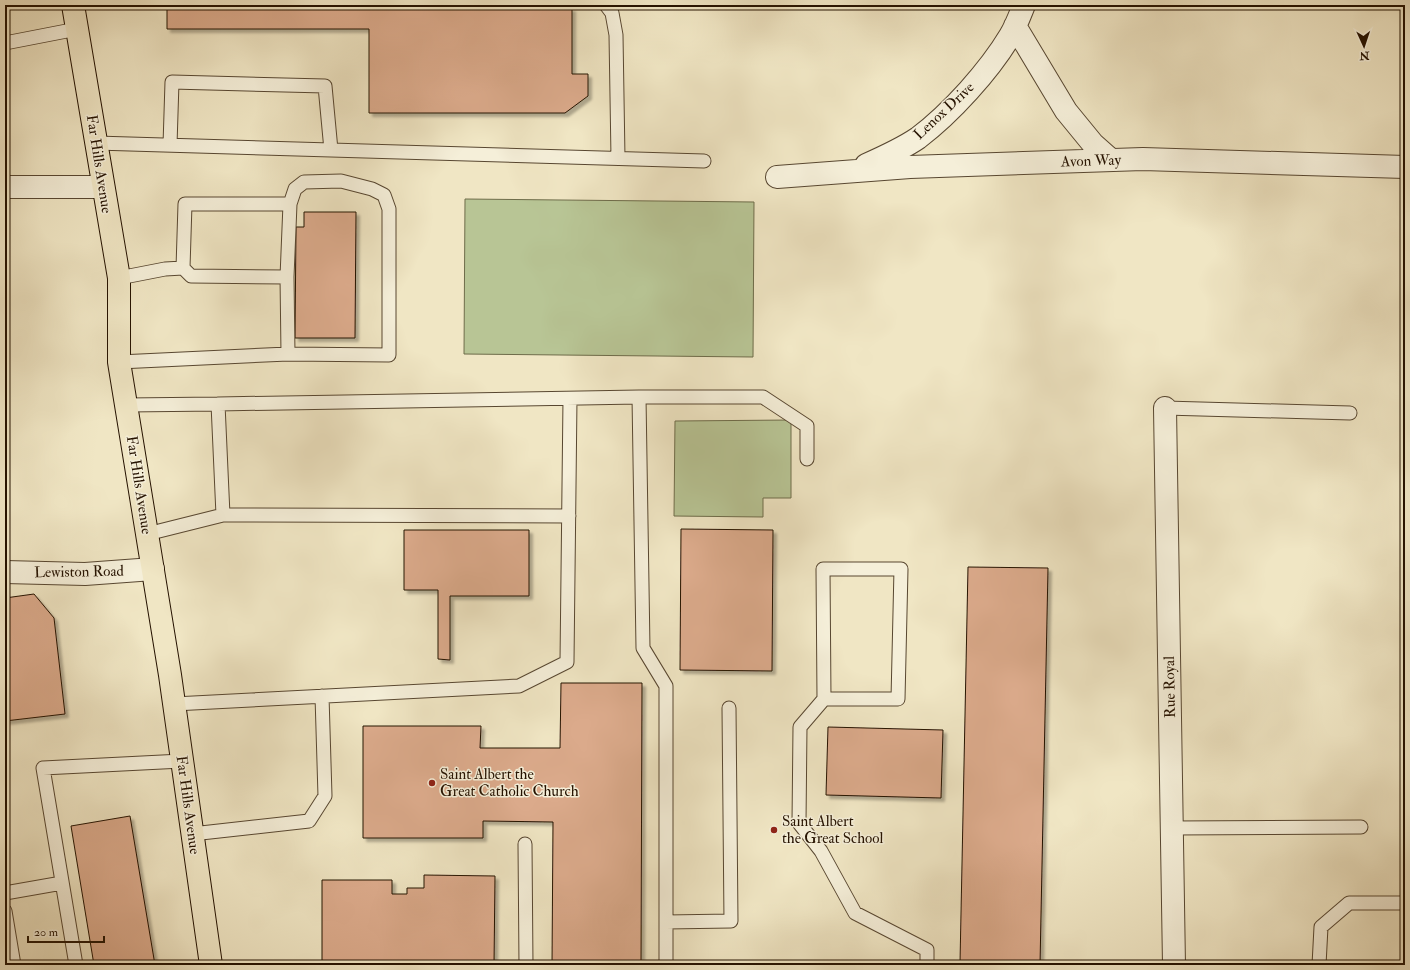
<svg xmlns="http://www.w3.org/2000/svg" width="1410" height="970" font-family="'IM FELL Double Pica',serif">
  <defs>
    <filter id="shadow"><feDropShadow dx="3.5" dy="3.5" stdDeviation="1" flood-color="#0004"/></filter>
  </defs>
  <rect width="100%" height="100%" fill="#f0e6c4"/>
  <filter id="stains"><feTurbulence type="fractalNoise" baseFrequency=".005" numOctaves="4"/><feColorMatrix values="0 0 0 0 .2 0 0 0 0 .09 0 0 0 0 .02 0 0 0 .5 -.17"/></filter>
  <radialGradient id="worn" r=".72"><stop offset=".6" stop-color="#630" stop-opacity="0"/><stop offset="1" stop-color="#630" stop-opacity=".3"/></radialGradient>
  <path fill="#b8c595" stroke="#6e6c4a" d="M465,199L754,202L753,357L464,354Z
    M791,420V498H763V517L674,516L675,421Z"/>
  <path fill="#dbaa8b" stroke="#251200" filter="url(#shadow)" d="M167,5H449V8H572V74H588V96L565,113H369V29H167Z
    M304,212H356L355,338H295L296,227H304Z
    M681,529L773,530L772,671L680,670Z
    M404,530H529V596H450V660L438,659V590H404Z
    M968,567L1048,568L1040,965L960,963Z
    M34,594L54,618L65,714L5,721V598Z
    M561,683H642L641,965H552L553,822L483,821V838H363V726H481L480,748H560Z
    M828,727L943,730L941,798L826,795Z
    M130,816L155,965H94L71,826Z
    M424,875L495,876L494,965H322V880H392V894H407V888H424Z"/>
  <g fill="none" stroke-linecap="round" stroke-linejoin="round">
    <defs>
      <path id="lane" d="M606,5L612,13L616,35L618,158
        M5,43L77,29
        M96,143L704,161
        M170,145L172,82L325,86L331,150
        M183,268L185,204H290
        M119,278L165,269L183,268L191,276L287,277L290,204L295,189L304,182L341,181L372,189L384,195L389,209V355L288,354L287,277
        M119,362L288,354
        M639,397L643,648L666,686V965
        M126,405L218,404
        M1165,408L1350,413
        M223,515L218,404L639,397H763L807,426V459
        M147,534L223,515L569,516
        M824,699H898L901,569H823L824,699L800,727L799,823L821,851L855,913L927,950V965
        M174,704L519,686L567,662L570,399
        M1172,828L1361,827
        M192,834L309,821L325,796L322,696
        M525,844L526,965
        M5,893L62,883
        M5,911L14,965
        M666,922L731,921L729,708
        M76,965L43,768L182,761
        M1319,965L1321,927L1349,903H1405"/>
      <path id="street" d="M1015,26L1066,111L1093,144L1111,160
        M866,165C884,157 902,149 918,138C951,113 989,71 1010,36C1016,26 1020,15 1024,5
        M777,177L910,167L1143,159L1405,167
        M5,187H103
        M1165,408L1174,965
        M5,572L85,574L153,569"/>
      <path id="primary" d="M73,5L119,278V362L170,675L211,965"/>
    </defs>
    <use href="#lane" stroke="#584731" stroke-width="15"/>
    <use href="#street" stroke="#584731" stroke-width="24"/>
    <use href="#primary" stroke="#251200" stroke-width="24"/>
    <use href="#lane" stroke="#f5efd9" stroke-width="13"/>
    <use href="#street" stroke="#f5efd9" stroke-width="22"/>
    <use href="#primary" stroke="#f0e6c4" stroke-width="22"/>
  </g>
  <g fill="#8f2418" stroke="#f5efd9" stroke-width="1.5">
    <circle cx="432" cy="783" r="4"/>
    <circle cx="774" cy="830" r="4"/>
  </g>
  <g text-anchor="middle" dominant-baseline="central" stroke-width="3" stroke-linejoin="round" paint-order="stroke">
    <g font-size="15" fill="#251200" stroke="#f5efd9">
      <text transform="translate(944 111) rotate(-43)">Lenox Drive</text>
      <text transform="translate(1091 161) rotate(-2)">Avon Way</text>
      <text transform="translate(99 164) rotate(81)">Far Hills Avenue</text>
      <text transform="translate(139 485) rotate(81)">Far Hills Avenue</text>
      <text transform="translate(79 572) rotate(-1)">Lewiston Road</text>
      <text transform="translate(1170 687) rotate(-91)">Rue Royal</text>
      <text transform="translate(188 805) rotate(82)">Far Hills Avenue</text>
    </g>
    <g font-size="15" fill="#251200" stroke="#f5efd9" text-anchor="start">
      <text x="440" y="774">Saint Albert the<tspan x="440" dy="17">Great Catholic Church</tspan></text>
      <text x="782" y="821">Saint Albert<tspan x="782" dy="17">the Great School</tspan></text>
    </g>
  </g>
  <rect width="1410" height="970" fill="none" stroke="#f0e6c4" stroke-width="20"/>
  <rect x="6" y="6" width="1398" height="958" fill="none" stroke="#251200" stroke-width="2"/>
  <rect x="10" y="10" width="1390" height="950" fill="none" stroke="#251200"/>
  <g transform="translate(1364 46) rotate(177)" stroke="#f5efd9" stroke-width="3" paint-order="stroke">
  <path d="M0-3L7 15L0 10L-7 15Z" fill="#251200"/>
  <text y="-6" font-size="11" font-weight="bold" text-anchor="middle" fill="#251200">N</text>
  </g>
  <path d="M28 936v6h76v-6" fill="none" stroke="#251200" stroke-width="2"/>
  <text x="34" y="936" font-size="12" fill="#251200" stroke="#f5efd9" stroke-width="3" paint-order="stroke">20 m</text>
  <rect width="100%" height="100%" filter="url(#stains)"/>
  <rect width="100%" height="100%" fill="url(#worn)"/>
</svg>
